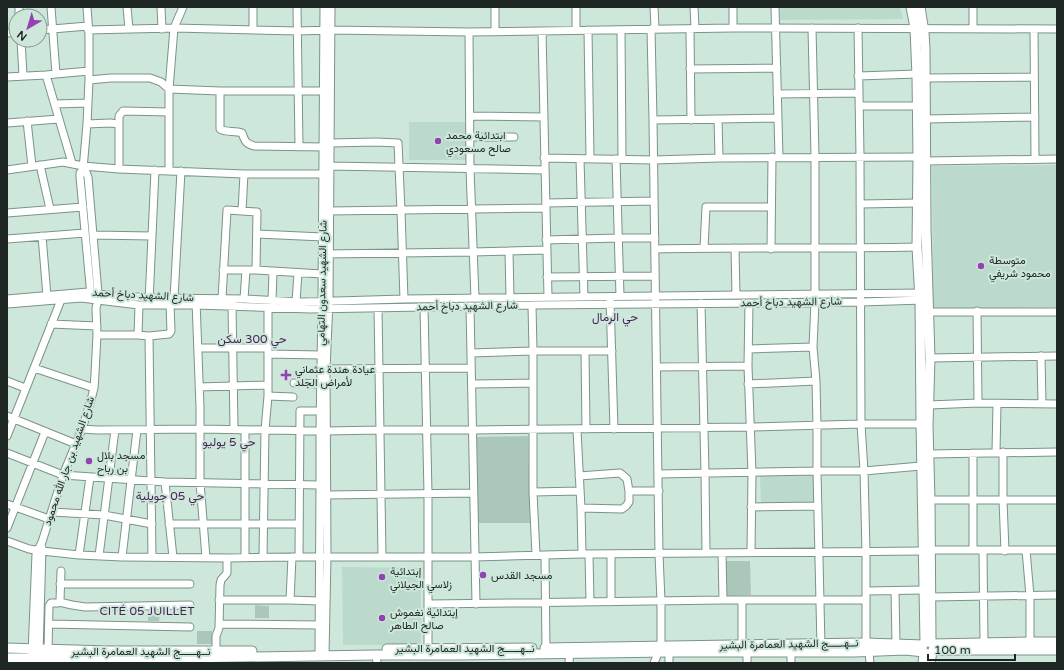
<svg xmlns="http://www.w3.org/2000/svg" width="1064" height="670" font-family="'Varela Round',Vazirmatn,sans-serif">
  <rect width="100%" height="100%" fill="#cee7db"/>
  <path fill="#bbdacc" d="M780,7H900L903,19L780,20Z
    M466,122V160H409V122Z
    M1057,165V307L933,309L932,166Z
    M813,475V503L761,504L760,476Z
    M342,567L421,568V645H343Z"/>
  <path fill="#abc7ba" d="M528,436L530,523H478L477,437Z
    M725,561H750L751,595L726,596Z
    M255,605L269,606V618H255Z
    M148,610L160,611L159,621H148Z
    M197,631H212V644H197Z"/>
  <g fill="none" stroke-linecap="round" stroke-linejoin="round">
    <defs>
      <path id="minor" d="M19,7V16
        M87,7L89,35V80L87,124L83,169L80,173V177L91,296
        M127,7L129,29
        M161,7L162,29
        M297,7L299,147
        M495,7V32
        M576,7V30
        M654,7L655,29
        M694,7L695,28
        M733,7V28
        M775,7L779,157
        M973,7V29
        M812,28L815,157V302L813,347L816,381L817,426V471L821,647
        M858,28L860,157L861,424L864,471L866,552V643L869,652L870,663
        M253,29V7
        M651,29L653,120L659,554L661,601V646L654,663
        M690,29L691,120
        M1034,29L1035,159
        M40,30L88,26
        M88,30L174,28L298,31L330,30L469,32L733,28L1057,29
        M588,30L590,159
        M621,30L622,159
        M542,31L548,297
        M469,32L470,169L475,298
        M7,33L16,32
        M21,40L23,76
        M690,69L777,68
        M56,74L89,71
        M46,75L56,74L51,7
        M858,76L917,74
        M7,77L46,75L72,163
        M925,78L1034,77
        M89,80L111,78H150L161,82L169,89L220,91H328
        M220,91V129C226,133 235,130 242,133C245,141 245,143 254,146L324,147
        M777,94L858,93
        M55,104L88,103
        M859,106H917
        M470,116L544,117
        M718,119L719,158
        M925,119L1035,117
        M653,120L778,118
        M27,121L32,166
        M7,123L59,119
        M87,124L110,123L119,124V116L123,111L169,112
        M470,137H514
        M330,143L376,142L398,143L401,211L404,299
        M544,158L654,160L719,158L918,157
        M580,159L584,297
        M616,159L620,296
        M926,161L1057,159
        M40,165L50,209
        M330,166L545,170
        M119,169V124
        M7,170L63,162L83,166L119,169L244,174H328
        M169,171V89L174,28L183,7
        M546,203L654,201
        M860,204L918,203
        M242,211L257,212L256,270
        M329,211L546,208
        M7,213L83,207
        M257,234L323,237
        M93,235L152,236
        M42,236L47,296
        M7,239L85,233
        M546,240L618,238H655
        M704,248L706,207H771
        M735,248L736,295
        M655,249C743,247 830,249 917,247
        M771,249L772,157
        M509,251L510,298
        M325,254L473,252L546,250
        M223,270H256L322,274
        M547,277L655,276
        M174,298L181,171
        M7,299L88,292L113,296L158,298L244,299L302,302L404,299L924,293
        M222,299L227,210L242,211L244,174
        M244,299L246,270
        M610,299L614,429
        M196,301L200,407V482L206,558
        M272,301L273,272
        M149,302L155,170
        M296,302L298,273
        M232,303L234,429
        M701,303L705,473L706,553
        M749,303L748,366L752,473L751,552
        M7,304L81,298L139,305H196L310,309L532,305L861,302L924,300
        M139,305L138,335L149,336L152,557
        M532,305L533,351V492L536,555
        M470,306L476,604
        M424,307L428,494V653
        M378,308L382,557
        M977,311L978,403
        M929,312H1057
        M51,324L97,326
        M97,335H138
        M149,336L169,334L171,331L170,305
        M198,348H268
        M749,349L813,347
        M585,351L586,429
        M471,353L533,351H612
        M268,354L321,355
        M1041,356L1042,404
        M930,358L1057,356
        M657,367L748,366
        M34,368L94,388
        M326,369L471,368
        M7,381L25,388
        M294,383L321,384
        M472,384L533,383
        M748,384L816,381
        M199,387L268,385
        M268,396L293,397
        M929,405L978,403L1057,404
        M7,416L76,444
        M82,429L97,430L199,429L326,431L380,430H473L751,427L861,424H921
        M245,430V557
        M577,430L581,508L582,554
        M7,436L61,300
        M996,452L997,404
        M1003,452V500L1005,551
        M7,453L63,475L165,482L320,485
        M973,453V550
        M929,454L1057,452
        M659,474L817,471H864L921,466
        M579,476L620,473L627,479L629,491V502L626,506L622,509L581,508
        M165,482L173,557
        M629,491H659
        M533,492L580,491
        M327,495L473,493
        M930,500H1057
        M7,504L49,519
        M751,507L818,506
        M52,512L104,515L152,524
        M169,524H299
        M7,528L45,432
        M7,541L29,549L42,551L79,555L122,557L227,558L292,557H475L582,554L923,551
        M930,550H983L984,643
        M983,550H1057
        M1026,550L1030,596V642
        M722,553L723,600
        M589,554L590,602
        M79,555L90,477
        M545,555L546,653
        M99,556L115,430
        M122,557L137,430
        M263,557L265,430L268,396V308
        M299,557L300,411H321
        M60,584H190
        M866,591L924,590
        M895,591L896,644
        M931,597L1057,595
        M219,600H290L319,601
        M290,600L292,557
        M742,601V648
        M59,602L72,605L85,607L190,605
        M611,602V554
        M429,604L723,600H866
        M49,624L190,627
        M219,624L319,625
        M48,650L49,606L51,603H58L60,601L61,571
        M216,651V636L219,628L220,585L221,580L227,573V558
        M669,652V663
        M747,652V663
        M791,652V663
        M32,654L36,554L42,542L63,475L82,429L91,400L94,388L95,374L97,335L96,308L98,300V293L88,177L86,172L83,169
        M39,654L42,547
        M325,655L327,557L326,369L329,301L331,7
        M376,655L377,663
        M319,656L320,485V431L322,301L324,7
        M569,663L570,649"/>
      <path id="major" d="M911,7L915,28L917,76L918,157L917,247L920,300L921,424L925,643
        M920,7L924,32L925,49L926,228L930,358L928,426L930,500L931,640
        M932,644L1030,642H1057
        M7,648L108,651H252
        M545,648L866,643L923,645
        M387,649L532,648
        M933,650H1057
        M7,658H182L376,655H457L669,652H855L905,650L924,652
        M923,663L924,652
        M930,663L932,652"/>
    </defs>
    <use href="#minor" stroke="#7c9388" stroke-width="9"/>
    <use href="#major" stroke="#7c9388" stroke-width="11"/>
    <use href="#minor" stroke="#fff" stroke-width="7"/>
    <use href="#major" stroke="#fff" stroke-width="9"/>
  </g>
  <g fill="#9242b2" stroke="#cee7db" stroke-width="1.5">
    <circle cx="438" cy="141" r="4"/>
    <circle cx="981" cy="266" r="4"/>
    <path d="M284 369h4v4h4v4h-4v4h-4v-4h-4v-4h4z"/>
    <circle cx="89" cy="461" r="4"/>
    <circle cx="483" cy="575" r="4"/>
    <circle cx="382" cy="577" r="4"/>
    <circle cx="382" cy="618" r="4"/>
  </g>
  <g text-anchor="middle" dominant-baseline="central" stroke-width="4" stroke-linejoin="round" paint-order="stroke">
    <g font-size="11" fill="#1e2723" stroke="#cee7db" text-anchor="start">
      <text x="446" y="135">ابتدائية محمد<tspan x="446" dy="13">صالح مسعودي</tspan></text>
      <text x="989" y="260">متوسطة<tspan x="989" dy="13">محمود شريفي</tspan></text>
      <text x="295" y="369">عيادة هندة عثماني<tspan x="295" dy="13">لأمراض الجلد</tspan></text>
      <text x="97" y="455">مسجد بلال<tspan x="97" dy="13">بن رباح</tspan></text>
      <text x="390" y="571">إبتدائية<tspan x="390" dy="13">زلاسي الجيلاني</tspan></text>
      <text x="491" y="575">مسجد القدس</text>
      <text x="390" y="612">إبتدائية نغموش<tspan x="390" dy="13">صالح الطاهر</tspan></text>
    </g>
    <g font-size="11" fill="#1e2723" stroke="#cee7db">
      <text transform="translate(322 283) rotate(-89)">شارع الشهيد سعدون التهامي</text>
      <text transform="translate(143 295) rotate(3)">شارع الشهيد دباخ أحمد</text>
      <text transform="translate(791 302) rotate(-1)">شارع الشهيد دباخ أحمد</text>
      <text transform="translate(467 306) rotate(-1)">شارع الشهيد دباخ أحمد</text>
      <text transform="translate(69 461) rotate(-71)">شارع الشهيد بن جار الله محمود</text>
      <text transform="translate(789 644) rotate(-1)">نــهـــــج الشهيد العمامرة البشير</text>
      <text x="465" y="648">نــهـــــج الشهيد العمامرة البشير</text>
      <text x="141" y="651">نــهـــــج الشهيد العمامرة البشير</text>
    </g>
    <g font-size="12" fill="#451e54" stroke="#cee7db">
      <text x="615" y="317">حي الرمال</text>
      <text x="252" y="339">حي 300 سكن</text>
      <text x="229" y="442">حي 5 يوليو</text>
      <text x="170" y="496">حي 05 جويلية</text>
      <text x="147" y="611">CITÉ 05 JUILLET</text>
    </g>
  </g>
  <rect width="1064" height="670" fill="none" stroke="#1e2723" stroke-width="16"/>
  <g transform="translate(28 28) rotate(218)"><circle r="19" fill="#cee7db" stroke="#889a91"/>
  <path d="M0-3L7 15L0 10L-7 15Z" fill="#9242b2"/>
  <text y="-6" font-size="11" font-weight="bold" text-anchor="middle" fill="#1e2723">N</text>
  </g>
  <path d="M928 654v6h87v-6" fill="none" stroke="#1e2723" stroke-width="2"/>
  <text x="934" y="654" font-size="12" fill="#1e2723" stroke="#cee7db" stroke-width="3" paint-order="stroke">100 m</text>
</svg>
